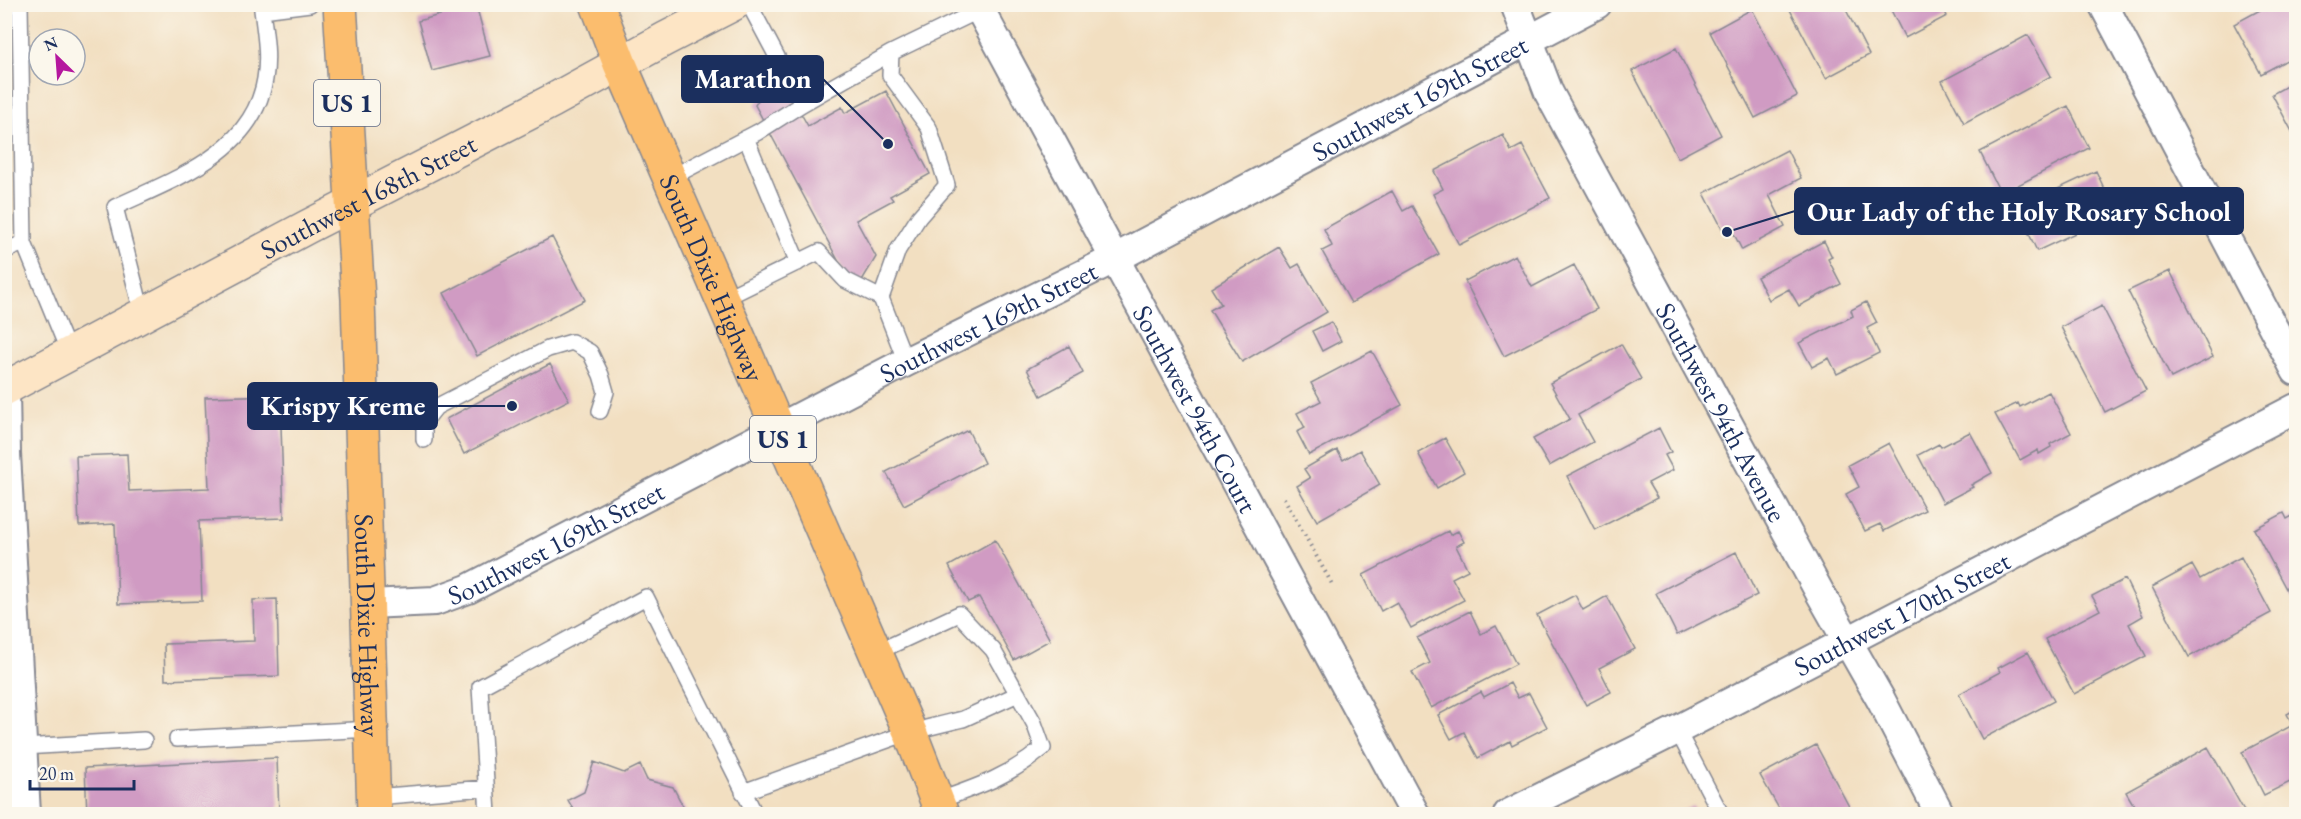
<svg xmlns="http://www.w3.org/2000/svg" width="2301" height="819" font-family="'EB Garamond',serif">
  <rect width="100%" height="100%" fill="#fbf7ec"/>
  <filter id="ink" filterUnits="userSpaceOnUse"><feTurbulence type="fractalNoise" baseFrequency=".0167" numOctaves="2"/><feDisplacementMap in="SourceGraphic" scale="12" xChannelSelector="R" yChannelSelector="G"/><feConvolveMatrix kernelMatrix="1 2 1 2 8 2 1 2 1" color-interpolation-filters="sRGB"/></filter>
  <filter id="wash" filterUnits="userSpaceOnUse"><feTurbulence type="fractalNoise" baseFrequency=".008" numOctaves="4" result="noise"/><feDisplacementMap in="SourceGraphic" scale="24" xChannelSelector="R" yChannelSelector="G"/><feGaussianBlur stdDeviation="1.35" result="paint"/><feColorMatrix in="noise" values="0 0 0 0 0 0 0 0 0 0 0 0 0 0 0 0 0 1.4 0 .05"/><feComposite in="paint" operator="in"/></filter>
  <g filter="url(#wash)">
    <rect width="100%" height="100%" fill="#f2dfc1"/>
    <g id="blocks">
      <path fill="#d09bc3" d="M1787,4H1843L1869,55L1826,78Z
        M1888,4H1941L1947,16L1905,38Z
        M2271,4H2296V55L2261,74L2234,24Z
        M476,5L490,56L432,71L418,21Z
        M1752,9L1797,96L1755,118L1710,32Z
        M2028,35L2051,76L1964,123L1942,81Z
        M1676,48L1721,135L1678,158L1632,71Z
        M777,71L808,126L842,107L845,113L886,91L930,174L890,196L893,200L856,220L876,257L855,292L755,105Z
        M2296,81V139L2272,94Z
        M2068,106L2089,148L2001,194L1980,152Z
        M1503,135L1511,151L1522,145L1550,198L1459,245L1433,194L1443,189L1434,171Z
        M1787,150L1801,178L1769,195L1785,227L1742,250L1731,228L1724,232L1704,193Z
        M2096,171L2116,214L2037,251L2017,208Z
        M1392,191L1403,211L1412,206L1439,254L1351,303L1322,251L1332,246L1324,229Z
        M552,237L585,300L477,356L444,293Z
        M1824,241L1832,257L1828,259L1841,284L1799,306L1789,289L1769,300L1757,277Z
        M1279,247L1292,268L1299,264L1327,312L1242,362L1210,310L1221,304L1211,288Z
        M1515,255L1532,287L1574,265L1597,309L1504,356L1465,281Z
        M2170,271L2213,357L2171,378L2128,291Z
        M1866,302L1877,323L1867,328L1879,353L1837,374L1829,358L1812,367L1799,343L1853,316L1851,310Z
        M2102,306L2146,391L2105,412L2061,327Z
        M1331,322L1341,341L1322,351L1312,331Z
        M1621,344L1641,379L1578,415L1593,442L1549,466L1533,439L1570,419L1550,383Z
        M1069,346L1083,373L1041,396L1027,369Z
        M1372,351L1402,405L1309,455L1297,432L1305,428L1297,413L1321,401L1311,383Z
        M550,364L569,400L464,454L446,419Z
        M2049,392L2071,433L2050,444L2051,447L2039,454L2038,450L2020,460L1995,414L2018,403L2020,407Z
        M280,395L284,518L199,521L202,601L118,604L115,524L79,526L76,456L127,454L129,491L209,488L205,397Z
        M1659,428L1671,452L1665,455L1673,470L1648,483L1657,498L1595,530L1567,476Z
        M968,430L984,463L904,505L886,472Z
        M1970,432L1992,473L1971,485L1973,487L1943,503L1918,455L1939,444L1941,447Z
        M1445,438L1464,472L1437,488L1418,453Z
        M1889,443L1925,510L1884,531L1880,524L1865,531L1846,494L1859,487L1848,465Z
        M1337,450L1343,460L1360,450L1380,485L1317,521L1297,486L1310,478L1304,469Z
        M2284,513L2287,519L2296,514V598L2292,600L2254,529Z
        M1448,531L1450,535L1458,531L1464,542L1456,546L1468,570L1452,578L1464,600L1411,628L1397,602L1381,611L1363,575Z
        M995,540L1050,640L1014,660L979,597L968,602L949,566Z
        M1736,552L1757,595L1677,635L1656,593Z
        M2241,557L2271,613L2189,657L2152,587L2192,565L2200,579Z
        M2125,579L2143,616L2129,624L2146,656L2074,694L2045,639L2100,610L2092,596Z
        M1575,595L1583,610L1607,596L1635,649L1599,668L1611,692L1586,705L1537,615Z
        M277,599L279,676L165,680L164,644L254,641L253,600Z
        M1470,611L1481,634L1496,626L1516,664L1431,708L1412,672L1430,663L1417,638Z
        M2028,652L2054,701L1982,739L1959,694L2000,672L1998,668Z
        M1510,683L1518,698L1529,693L1547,727L1512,745L1510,741L1478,758L1464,732L1451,739L1438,715L1481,692L1484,697Z
        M2296,709V779L2264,795L2242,752L2293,725L2287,714Z
        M1816,745L1853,814H1782L1760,775Z
        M2208,747L2246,814H2139L2126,792Z
        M277,758L279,814H87L85,768Z
        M594,762L624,773L640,765L647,780L673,787L687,814H576L568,800L584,792Z
        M1693,806L1697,814H1675Z"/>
    </g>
  </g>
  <g filter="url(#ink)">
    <use href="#blocks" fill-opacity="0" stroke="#868790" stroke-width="1.5"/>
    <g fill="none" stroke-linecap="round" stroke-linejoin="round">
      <defs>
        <path id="lane" d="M20,4L24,243
          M749,4L802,104
          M746,138L798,263
          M670,178L758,132L802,104L891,53
          M4,251L24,243L70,355
          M723,299L819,252L845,280L881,298
          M143,316L115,207C174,179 253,153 265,79C269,56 265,33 262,10L310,4
          M906,362L881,298L898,250L919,217L947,185L929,128L890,75L891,53L980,10
          M424,440V422L436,407L548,349L572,342L590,352L601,375L606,392L600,411
          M875,653L959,614L993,650L1034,723L1043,748C1010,776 977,787 937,801
          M1677,730L1721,814
          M177,739L372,729
          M23,747L144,740
          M743,792L910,732L963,719L1018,694
          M374,797L486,788
          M488,814L480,687L646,597L755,814"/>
        <g id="street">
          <path id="s1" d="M977,4L1415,814"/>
          <path id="s2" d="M1515,4L1549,93L1820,593L1881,700L1940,814"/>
          <path d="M2103,4L2296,371"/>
          <path d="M5,389L6,454L26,814"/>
          <path id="s3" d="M368,604L435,601L468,589L906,362L1114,259L1597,4"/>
          <path id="s4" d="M1508,814L1677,730L2296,408"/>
        </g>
        <g id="secondary">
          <path id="s5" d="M4,389L307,227L552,101L665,39L733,4"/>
        </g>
        <g id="highway">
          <path id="s6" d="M340,4L358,299L374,814"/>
          <path id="s7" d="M597,4L620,64L910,732L942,814"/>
        </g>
      </defs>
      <use href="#lane" stroke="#868790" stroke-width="18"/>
      <use href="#street" stroke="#868790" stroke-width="32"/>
      <use href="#secondary" stroke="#868790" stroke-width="36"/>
      <use href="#highway" stroke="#868790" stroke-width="36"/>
      <path stroke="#868790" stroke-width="4" stroke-dasharray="1.5 4.5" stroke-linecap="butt" d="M1284,498L1332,584"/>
      <use href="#lane" stroke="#fff" stroke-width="15"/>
      <use href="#street" stroke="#fff" stroke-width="28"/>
      <use href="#secondary" stroke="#fde5c5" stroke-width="33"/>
      <use href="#highway" stroke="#fbbd6e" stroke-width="33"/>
    </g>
  </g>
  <g text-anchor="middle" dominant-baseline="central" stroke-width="6" stroke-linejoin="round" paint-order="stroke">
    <g fill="#fbf7ec" stroke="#5e6b89" stroke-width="1.5">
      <rect x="314" y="80" width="66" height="46" rx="4.5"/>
      <rect x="750" y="416" width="66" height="46" rx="4.5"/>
    </g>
    <g font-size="26" font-weight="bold" fill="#1b2f5e">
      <text x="347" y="103">US 1</text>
      <text x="783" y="439">US 1</text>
    </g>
    <g font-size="27" fill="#1b2f5e" stroke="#fbf7ec">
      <text stroke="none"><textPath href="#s3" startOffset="1173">Southwest 169th Street</textPath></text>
      <text stroke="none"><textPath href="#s5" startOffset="412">Southwest 168th Street</textPath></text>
      <text stroke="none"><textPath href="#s7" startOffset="297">South Dixie Highway</textPath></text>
      <text stroke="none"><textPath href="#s3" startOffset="687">Southwest 169th Street</textPath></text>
      <text stroke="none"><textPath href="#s1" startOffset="460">Southwest 94th Court</textPath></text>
      <text stroke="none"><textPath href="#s2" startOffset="458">Southwest 94th Avenue</textPath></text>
      <text stroke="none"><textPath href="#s3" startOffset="201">Southwest 169th Street</textPath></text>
      <text stroke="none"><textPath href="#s4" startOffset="442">Southwest 170th Street</textPath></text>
      <text stroke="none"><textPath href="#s6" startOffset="622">South Dixie Highway</textPath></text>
    </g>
  </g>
  <path fill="none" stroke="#1b2f5e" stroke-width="2" d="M888 144L823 79M1727 232L1795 211M512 406L437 406"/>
  <g fill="#1b2f5e" stroke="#fbf7ec" stroke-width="2">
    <circle cx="888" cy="144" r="6"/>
    <circle cx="1727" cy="232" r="6"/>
    <circle cx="512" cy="406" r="6"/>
  </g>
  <g fill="#1b2f5e" stroke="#1b2f5e" stroke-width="2">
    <rect x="682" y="56" width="141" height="46" rx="6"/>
    <rect x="1795" y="188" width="448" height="46" rx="6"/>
    <rect x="248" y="383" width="189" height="46" rx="6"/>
  </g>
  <g font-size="28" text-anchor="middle" font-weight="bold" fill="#fff">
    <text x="753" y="88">Marathon</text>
    <text x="2019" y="221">Our Lady of the Holy Rosary School</text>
    <text x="343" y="415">Krispy Kreme</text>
  </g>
  <rect width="2301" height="819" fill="none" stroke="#fbf7ec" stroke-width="24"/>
  <g transform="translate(57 57) rotate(335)"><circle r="28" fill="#fbf7ec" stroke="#a1a7b3" stroke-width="1.5"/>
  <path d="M0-4.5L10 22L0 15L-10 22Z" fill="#b5179e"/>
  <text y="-9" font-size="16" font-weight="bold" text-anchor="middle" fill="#1b2f5e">N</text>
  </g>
  <path d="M30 780v9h104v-9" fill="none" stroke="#1b2f5e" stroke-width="3"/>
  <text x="39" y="780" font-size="18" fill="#1b2f5e" stroke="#fbf7ec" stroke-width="4.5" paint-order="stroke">20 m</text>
</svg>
